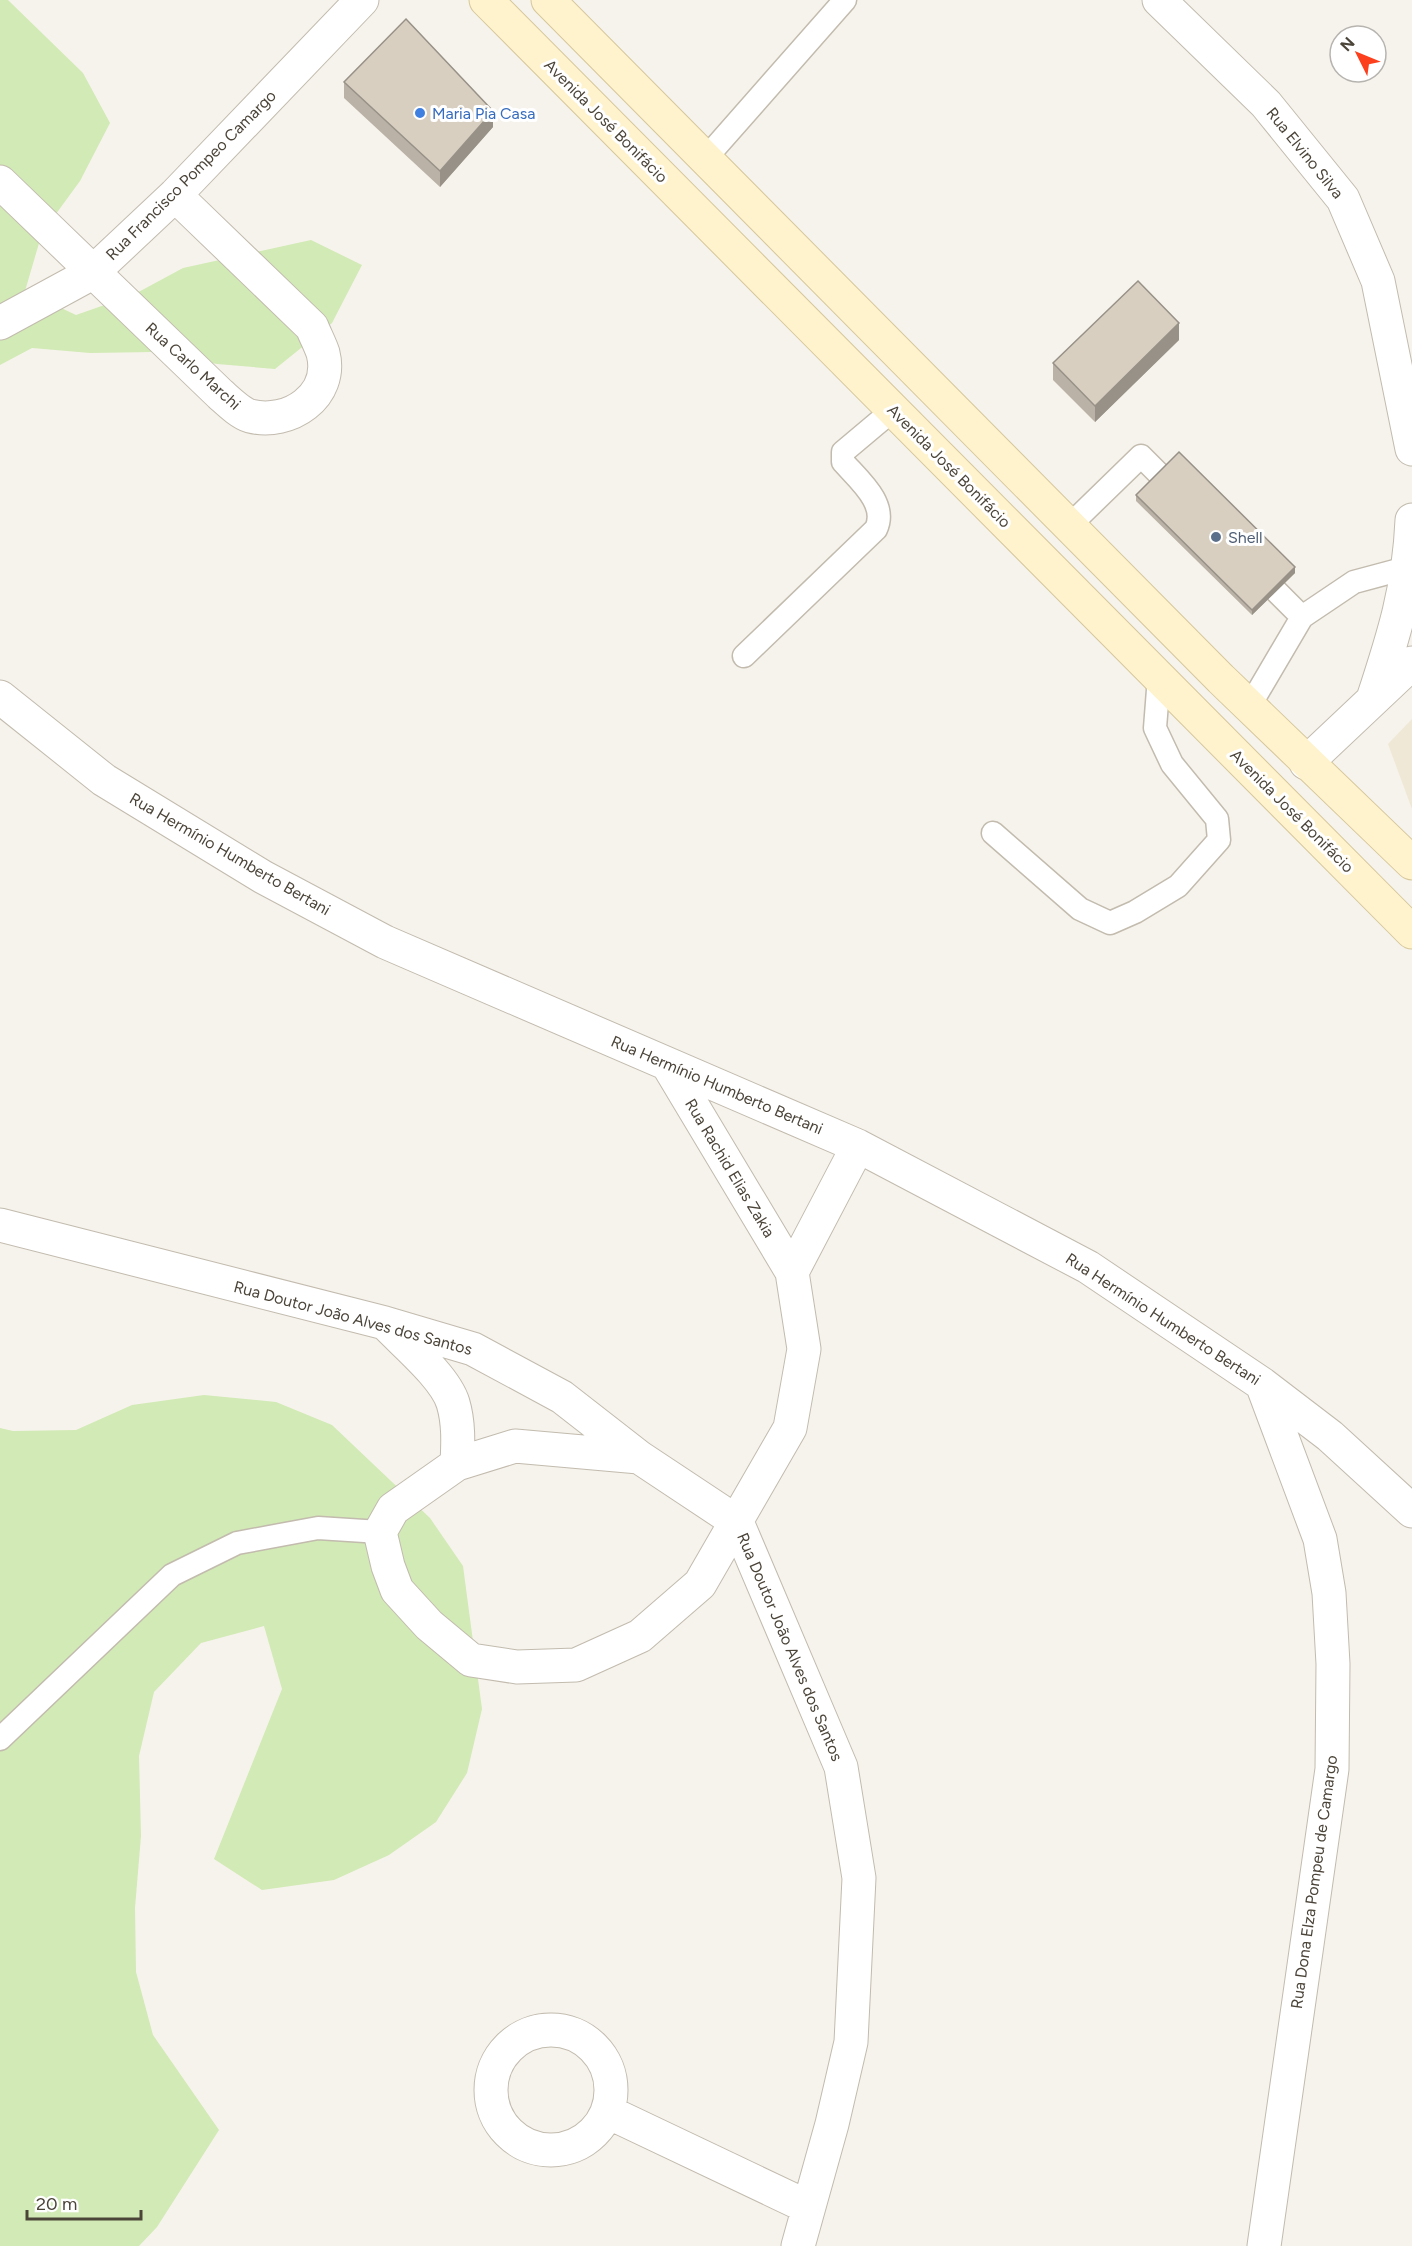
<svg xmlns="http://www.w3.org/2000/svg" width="1412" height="2246" font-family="Figtree,sans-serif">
  <rect width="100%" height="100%" fill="#f6f3ec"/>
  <path fill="#efe8d6" d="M1412,719V809L1388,744Z"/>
  <path fill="#d2eab5" d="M0,0H8L83,73L110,123L80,181L42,233L25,291L76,315L133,295L183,268L311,240L362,265L332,323L275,369L217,364L153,352L90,353L32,348L0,365Z
    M204,1395L276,1402L332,1425L430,1518L463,1566L482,1709L467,1773L436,1822L389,1855L334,1880L262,1890L214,1859L282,1689L264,1626L201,1643L154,1692L139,1756L141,1836L135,1908L136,1972L153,2035L219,2130L157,2227L139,2246H0V1428L13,1431L76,1430L132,1405Z"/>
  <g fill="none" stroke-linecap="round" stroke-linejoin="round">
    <defs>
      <path id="service" d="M705,159L845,0
        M1069,526L1141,456L1180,495
        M1254,569L1302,617L1354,582L1410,567
        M744,656L876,529C888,504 859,480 843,462V452L893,410
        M1249,707L1302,617
        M993,833L1080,909L1110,923L1135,912L1178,886L1219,840L1217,819L1172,764L1155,728L1159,677
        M0,1739L172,1575L237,1543L318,1528L380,1532"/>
      <path id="minor" d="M1159,0L1266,104L1343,199L1378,281L1412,449
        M0,182L220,394C228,401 240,413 250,416C289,426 334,396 323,353C320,344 315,335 312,327L175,195
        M0,323L92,273L175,195L362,0
        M0,697L104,780L263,877L385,942L858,1146L1088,1267L1262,1384L1330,1436L1412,1511
        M1373,699C1394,635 1409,588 1412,520
        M1306,763L1412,663
        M0,1225L385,1323L473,1349L562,1397L639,1457L737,1522L841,1767L859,1878L851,2042L832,2124L798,2246
        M792,1272L858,1146
        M386,1324C405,1344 445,1377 453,1403C459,1423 458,1443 457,1464
        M1262,1384L1320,1539L1329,1593L1333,1664L1332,1769L1264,2246
        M639,1457L515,1446L457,1464L393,1509L380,1532L388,1566L397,1590L429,1625L471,1660L517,1667L576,1665L640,1636L700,1584L790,1428L804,1349L792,1272L668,1065
        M491 2090a60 60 0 1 1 120 0a60 60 0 1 1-120 0Z
        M608,2112L808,2207"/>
      <path id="secondary" d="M486,0L1412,932
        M548,0L1221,679L1412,863"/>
    </defs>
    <use href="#service" stroke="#c2bbae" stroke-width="25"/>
    <use href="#minor" stroke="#c2bbae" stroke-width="35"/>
    <use href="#secondary" stroke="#d6c79b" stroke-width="35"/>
    <use href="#service" stroke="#fff" stroke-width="22"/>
    <use href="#minor" stroke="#fff" stroke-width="33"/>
    <use href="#secondary" stroke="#fff3cd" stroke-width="33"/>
  </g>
  <path fill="#bab2a6" d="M344,82L493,127L440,187L344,98Z
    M1179,340L1095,422L1053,380V363Z
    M1136,495L1295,573L1252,615L1136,501Z"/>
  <path fill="#979187" d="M493,111V127L440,187V171Z
    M1179,323V340L1095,422V406Z
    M1295,567V573L1252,615V610Z"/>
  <path fill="#d8cfc1" stroke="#979187" stroke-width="1.5" d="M406,19L493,111L440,171L344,82Z
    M1138,281L1179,323L1095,406L1053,363Z
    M1179,452L1295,567L1252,610L1136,495Z"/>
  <circle fill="#3f7fe0" stroke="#fff" stroke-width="2" cx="420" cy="113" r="6"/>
  <circle fill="#5c6f8a" stroke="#fff" stroke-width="2" cx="1216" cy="537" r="6"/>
  <g text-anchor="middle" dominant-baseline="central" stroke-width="6" stroke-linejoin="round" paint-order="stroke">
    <g font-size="16" fill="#366cbe" stroke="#fff" text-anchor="start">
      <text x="432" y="113">Maria Pia Casa</text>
    </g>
    <g font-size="16" fill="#4b4439" stroke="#fff">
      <text transform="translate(606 121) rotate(45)">Avenida José Bonifácio</text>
      <text transform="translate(1305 153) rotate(51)">Rua Elvino Silva</text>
      <text transform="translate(191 175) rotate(-45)">Rua Francisco Pompeo Camargo</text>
      <text transform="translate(193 366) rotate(42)">Rua Carlo Marchi</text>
      <text transform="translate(949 466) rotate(45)">Avenida José Bonifácio</text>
      <text transform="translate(1292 811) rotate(45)">Avenida José Bonifácio</text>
      <text transform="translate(230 854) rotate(30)">Rua Hermínio Humberto Bertani</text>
      <text transform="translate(717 1085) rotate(23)">Rua Hermínio Humberto Bertani</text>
      <text transform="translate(730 1168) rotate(59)">Rua Rachid Elias Zakia</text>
      <text transform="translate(353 1318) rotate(15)">Rua Doutor João Alves dos Santos</text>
      <text transform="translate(1163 1319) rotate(33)">Rua Hermínio Humberto Bertani</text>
      <text transform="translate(790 1647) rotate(67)">Rua Doutor João Alves dos Santos</text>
      <text transform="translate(1314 1882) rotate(-82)">Rua Dona Elza Pompeu de Camargo</text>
    </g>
    <g font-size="16" fill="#4e5e75" stroke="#fff" text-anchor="start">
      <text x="1228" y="537">Shell</text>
    </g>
  </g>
  <g transform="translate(1358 54) rotate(313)"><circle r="28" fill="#ffffff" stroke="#b7b4b0" stroke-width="1.5"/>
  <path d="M0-4.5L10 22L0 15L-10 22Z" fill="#fc3f1d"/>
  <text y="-9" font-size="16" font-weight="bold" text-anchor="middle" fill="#4b4439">N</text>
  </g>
  <path d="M27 2210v9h114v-9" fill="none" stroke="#4b4439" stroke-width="3"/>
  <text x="36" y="2210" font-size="18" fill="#4b4439" stroke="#ffffff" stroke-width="4.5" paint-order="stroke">20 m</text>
</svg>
